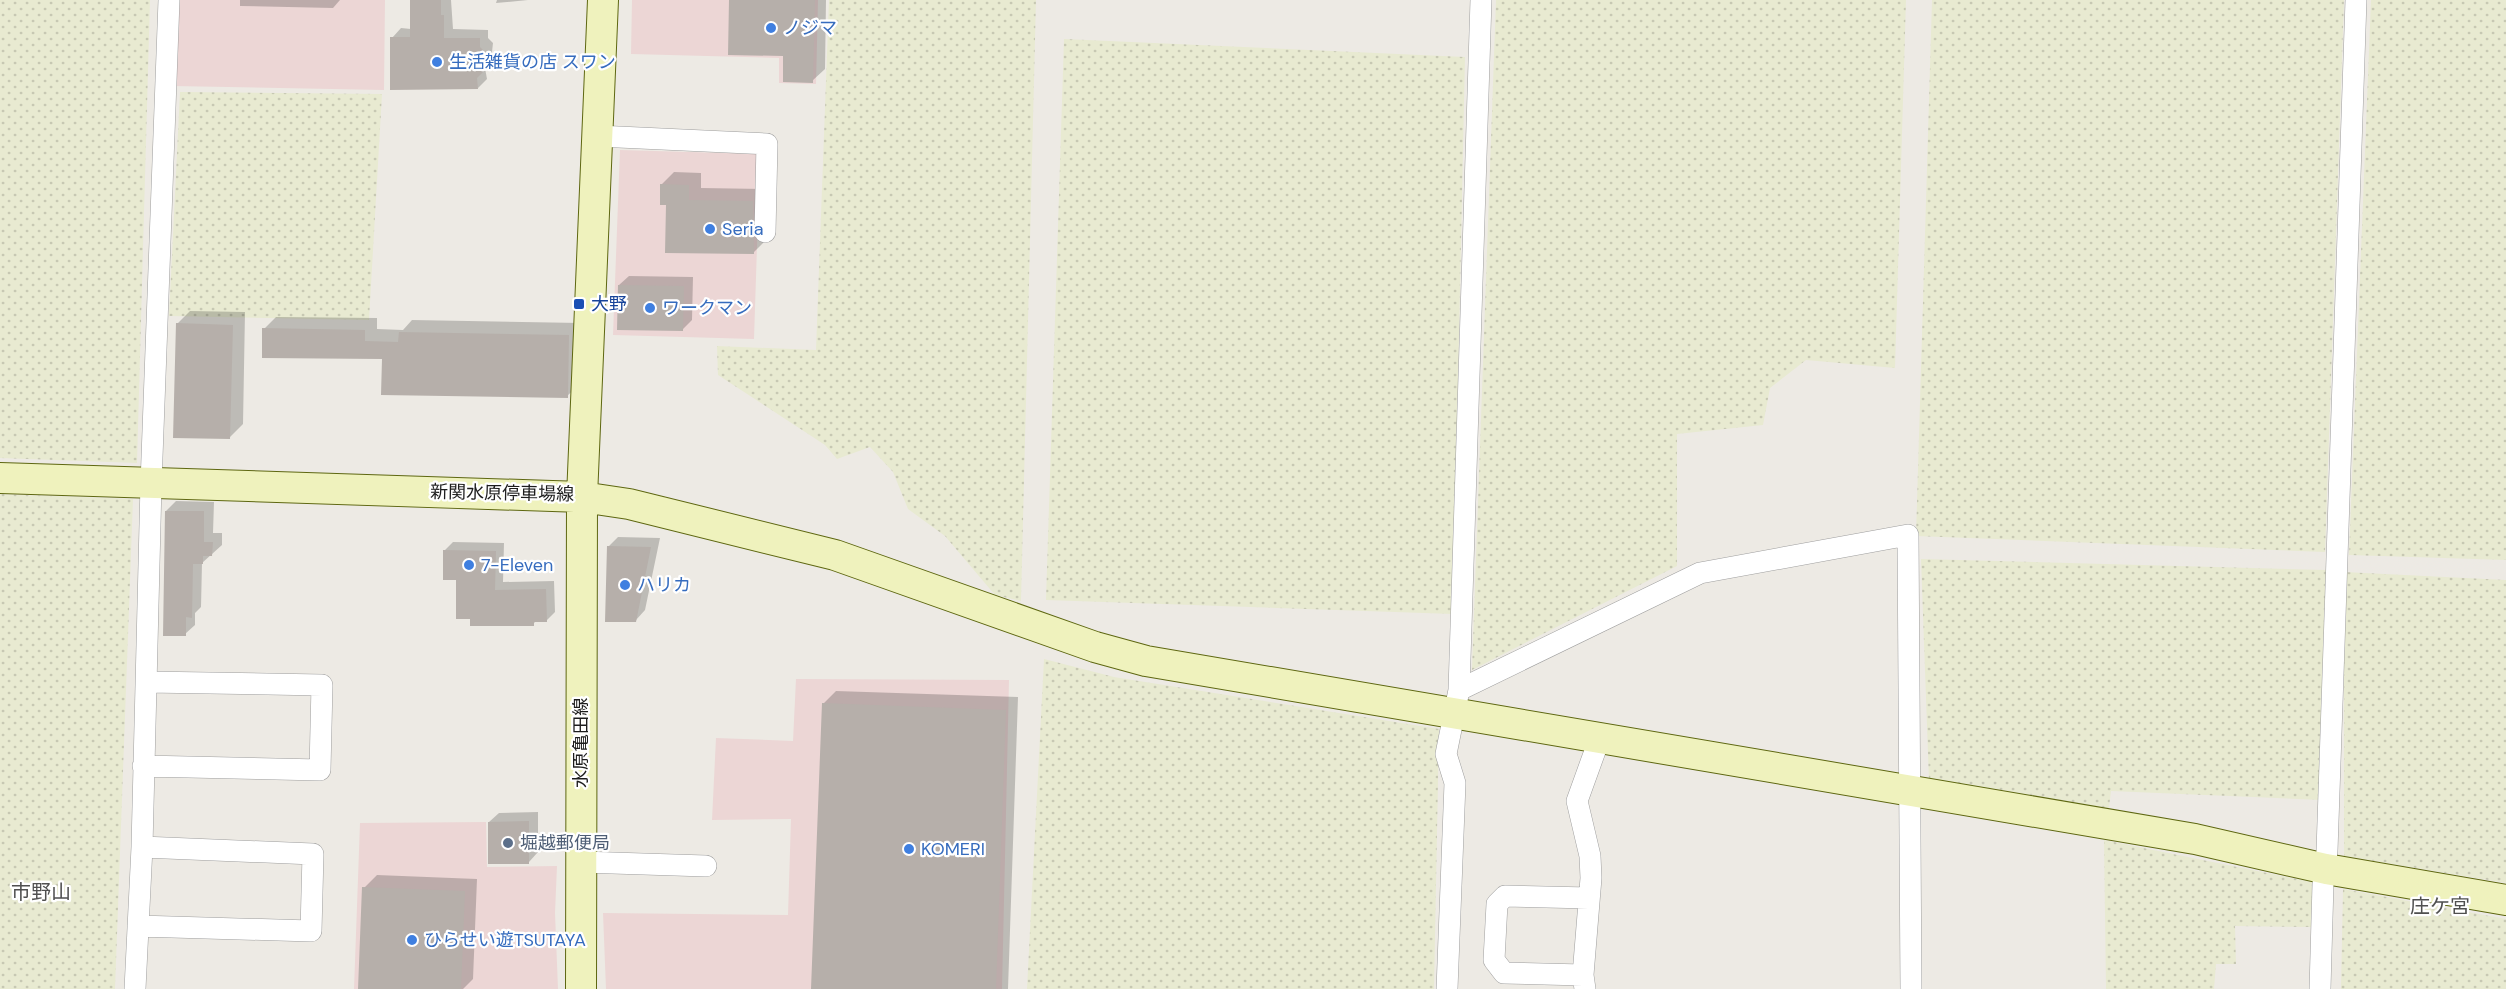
<svg xmlns="http://www.w3.org/2000/svg" width="2506" height="989" font-family="'DM Sans','Noto Sans JP',sans-serif">
  <defs>
    <pattern id="farmland-dots" width="8" height="8" patternUnits="userSpaceOnUse" patternTransform="scale(1.5)"><rect width="8" height="8" fill="#e8ead1"/><path d="M2 2h.1M6 6h.1" fill="none" stroke="#c7c8b3" stroke-width="1.8" stroke-linecap="round"/></pattern>
  </defs>
  <rect width="100%" height="100%" fill="#edeae4"/>
  <path fill="#ecd6d5" d="M175,0H385L384,90L172,86Z
    M632,0H818L816,84L779,83V58L631,54Z
    M620,150L760,154L754,339L613,335Z
    M796,679L1009,680L1002,989H606L603,913L788,915L791,819L712,820L716,738L793,741Z
    M486,822L487,867L557,866L555,913L558,989H354L360,823Z"/>
  <path fill="url(#farmland-dots)" d="M0,0H150L137,463L0,458Z
    M829,0H1036L1021,601L995,595L945,536L908,509L893,472L870,447L837,459L825,445L718,375L717,346L816,350Z
    M1496,0H1906L1895,368L1806,360L1770,388L1763,425L1677,434V566L1472,670Z
    M1932,0H2344L2325,552L1916,536Z
    M2371,0H2506V560L2349,555Z
    M1064,39L1465,57L1453,614L1046,600Z
    M180,92L382,94L369,320L169,316Z
    M0,494L133,499L115,989H0Z
    M1921,559L2327,570L2321,800L2111,791L2108,816L1929,781Z
    M2344,572L2506,580V883L2344,856Z
    M1044,659L1114,677L1439,729L1434,989H1027Z
    M2104,840L2312,882L2314,927L2235,926L2236,964H2216L2214,989H2106Z
    M2343,889L2506,919V989H2341Z"/>
  <path fill="#0003" d="M240,0H340L333,8L240,6Z
    M411,0H451L453,29L488,30V38L493,43L491,61L485,68L487,79L478,88L392,38L401,28L411,29Z
    M497,0H528L496,3Z
    M731,0H826L825,69L812,81Z
    M674,172L701,173V188L765,189L766,240L753,253L661,185Z
    M629,276L693,277L692,320L682,330L619,285Z
    M190,311L245,312L243,424L230,437L177,324Z
    M276,317L377,318V329L403,330L412,320L581,323L580,384L567,396L383,358L264,329Z
    M176,501L214,502L213,533H222V545L202,563L201,607L195,613V625L185,634L166,511Z
    M618,537L660,538L645,610L636,620L608,547Z
    M453,542L504,543L503,582L554,581L555,612L546,621H536L533,624L458,578L444,551Z
    M836,691L1018,697L1008,989H813L823,704Z
    M538,812V852L529,862L489,822L499,813Z
    M377,875L477,879L473,979L463,989H383L364,888Z"/>
  <path fill="#b6afaa" d="M410,0H441V15H444V38H480V47L485,52L483,72L477,78L478,89L390,90V37H410Z
    M729,0H815L813,83L783,82V56L728,55Z
    M660,184L689,185V200L753,201L754,254L665,253L666,205H660Z
    M618,285L684,286L683,331L617,330Z
    M176,323L233,325L230,439L173,438Z
    M262,328L365,330V341L398,342L399,332L569,335L568,398L381,395L382,359L262,358Z
    M165,511H204V542H213L212,556H203V564H193L192,618L186,617V636H163Z
    M607,546L651,547L636,622H605Z
    M443,550L496,551L495,590L546,589L547,622H534V626H470V619H456V580H443Z
    M822,703L1006,710L996,989H811Z
    M529,821V864H488V822Z
    M362,887L465,891L461,989H358Z"/>
  <g fill="none" stroke-linecap="round" stroke-linejoin="round">
    <defs>
      <path id="street" d="M597,136L767,144L765,232
        M1459,690L1700,573L1908,535L1911,989
        M143,766L320,770L322,685L147,682
        M581,862L706,866
        M138,926L311,931L313,854L142,847
        M1583,975L1504,973L1494,960L1497,904L1505,896L1589,898
        M135,989L142,847L151,484L169,0
        M1447,989L1455,783L1446,754L1459,690L1481,0
        M1585,989L1583,975L1591,878L1590,856L1577,801L1599,740
        M2320,989L2323,884L2327,851L2356,0"/>
      <path id="secondary" d="M0,478L582,497L629,504L835,555L1095,647L1146,661L2195,839L2326,869L2506,900
        M581,989L582,497L603,0"/>
    </defs>
    <use href="#street" stroke="#9e9e9e" stroke-width="22"/>
    <use href="#secondary" stroke="#5e6711" stroke-width="32"/>
    <use href="#street" stroke="#fff" stroke-width="21"/>
    <use href="#secondary" stroke="#eff2bd" stroke-width="30"/>
  </g>
  <g fill="#3f7fe0" stroke="#fff" stroke-width="2">
    <circle cx="771" cy="28" r="6"/>
    <circle cx="437" cy="62" r="6"/>
    <circle cx="710" cy="229" r="6"/>
    <circle cx="650" cy="308" r="6"/>
    <circle cx="469" cy="565" r="6"/>
    <circle cx="625" cy="585" r="6"/>
    <circle cx="909" cy="849" r="6"/>
    <circle cx="412" cy="940" r="6"/>
  </g>
  <rect fill="#1a4fb4" stroke="#fff" stroke-width="2" x="573" y="298" width="12" height="12" rx="3"/>
  <circle fill="#5c6f8a" stroke="#fff" stroke-width="2" cx="508" cy="843" r="6"/>
  <g text-anchor="middle" dominant-baseline="central" stroke-width="4.5" stroke-linejoin="round" paint-order="stroke">
    <g font-size="18" fill="#366cbe" stroke="#fff" text-anchor="start">
      <text x="783" y="28">ノジマ</text>
      <text x="449" y="62">生活雑貨の店 スワン</text>
      <text x="722" y="229">Seria</text>
      <text x="662" y="308">ワークマン</text>
      <text x="481" y="565">7-Eleven</text>
      <text x="637" y="585">ハリカ</text>
      <text x="921" y="849">KOMERI</text>
      <text x="424" y="940">ひらせい遊TSUTAYA</text>
    </g>
    <g font-size="18" fill="#164399" stroke="#fff" text-anchor="start">
      <text x="591" y="304">大野</text>
    </g>
    <g font-size="18" fill="#1d1d1d" stroke="#fff">
      <text transform="translate(502 493) rotate(1)">新関水原停車場線</text>
      <text transform="translate(581 743) rotate(-90)">水原亀田線</text>
    </g>
    <g font-size="18" fill="#4e5e75" stroke="#fff" text-anchor="start">
      <text x="520" y="843">堀越郵便局</text>
    </g>
    <g font-size="20" fill="#505050" stroke="#fff">
      <text x="41" y="892">市野山</text>
      <text x="2440" y="906">庄ケ宮</text>
    </g>
  </g>
</svg>
